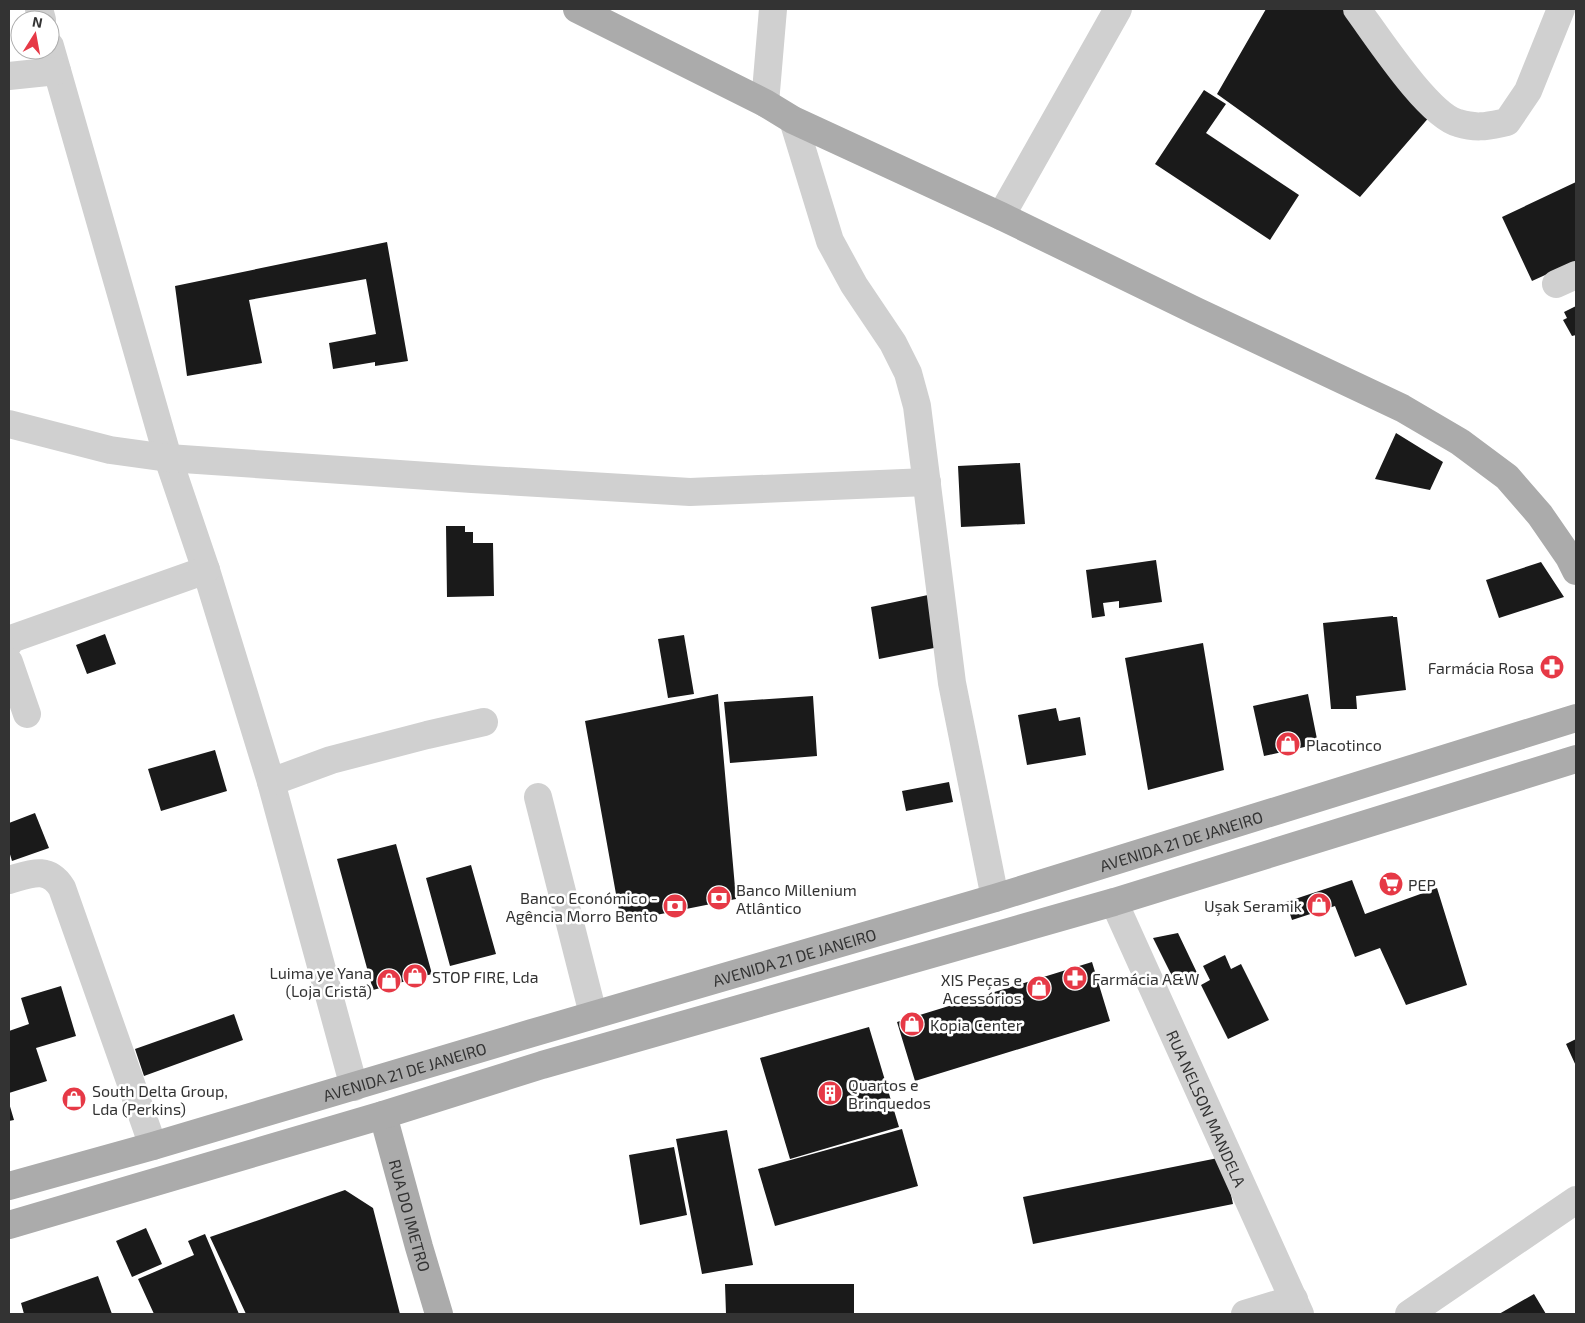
<svg xmlns="http://www.w3.org/2000/svg" width="1585" height="1323" font-family="'Exo 2',sans-serif">
  <rect width="100%" height="100%" fill="#fff"/>
  <path fill="#1a1a1a" d="M1266,9H1351L1431,115L1360,197L1217,94Z
    M1204,90L1226,104L1206,133L1299,195L1270,240L1155,164Z
    M1576,182V261L1532,281L1502,217Z
    M387,242L408,361L375,366V362L333,369L329,343L376,334L366,279L249,300L262,363L187,376L175,286Z
    M1576,306V335L1572,336L1563,320L1567,318L1564,312Z
    M1396,433L1443,462L1430,490L1375,479Z
    M1020,463L1025,524L961,527L958,466Z
    M446,526H465V532H473V543H493L494,596L447,597Z
    M1156,560L1162,602L1119,608V601L1103,603L1105,616L1092,618L1086,570Z
    M1541,562L1564,597L1499,618L1486,580Z
    M928,595L939,647L879,659L871,607Z
    M1393,616V617H1397L1406,690L1356,696L1357,709H1331L1323,623Z
    M105,634L116,664L87,674L76,645Z
    M684,635L694,694L668,698L658,639Z
    M1203,643L1224,770L1148,790L1125,658Z
    M718,694L736,899L621,922L585,721Z
    M1308,694L1318,744L1264,756L1253,706Z
    M813,696L817,756L730,763L724,702Z
    M1056,708L1059,721L1080,717L1086,755L1027,765L1018,715Z
    M215,750L227,791L161,811L148,769Z
    M949,782L953,802L906,811L902,791Z
    M35,813L49,848L12,861L9,851V823Z
    M396,844L432,974L373,990L337,859Z
    M471,865L496,954L450,966L426,878Z
    M1352,880L1365,914L1437,888L1467,985L1406,1005L1380,948L1355,957L1335,906L1292,920L1286,902Z
    M1178,933L1199,977L1177,986L1153,938Z
    M1225,955L1231,969L1241,964L1269,1020L1228,1039L1201,985L1210,980L1203,966Z
    M1092,962L1110,1021L915,1081L897,1022Z
    M61,986L76,1036L36,1048L47,1081L9,1093V1031L29,1024L21,998Z
    M234,1014L243,1040L144,1076L135,1049Z
    M869,1027L899,1127L790,1159L760,1058Z
    M1576,1039V1066L1566,1044Z
    M9,1103L14,1120L9,1121Z
    M902,1129L918,1186L775,1226L758,1169Z
    M727,1130L753,1265L702,1274L676,1139Z
    M674,1147L687,1215L640,1225L629,1155Z
    M1223,1157L1233,1204L1033,1244L1023,1197Z
    M345,1190L373,1208L400,1314H246L210,1237Z
    M146,1228L162,1264L132,1277L116,1241Z
    M205,1234L239,1314H154L138,1279L194,1255L188,1241Z
    M98,1276L112,1314H24L21,1303Z
    M725,1284H854V1314H726Z
    M1534,1294L1546,1314H1499Z"/>
  <g fill="none" stroke-linecap="round" stroke-linejoin="round">
    <g stroke="#d0d0d0" stroke-width="28">
      <path d="M39,9L42,20"/>
      <path d="M1357,9C1377,36 1428,115 1458,123C1478,129 1487,126 1507,122L1528,91L1561,9"/>
      <path d="M50,46L168,458L206,570L271,782L354,1087"/>
      <path d="M9,76L57,71"/>
      <path d="M765,103L773,9"/>
      <path d="M793,120L830,241L854,285L893,343L908,373L917,406L952,683L995,898"/>
      <path d="M1001,216L1118,9"/>
      <path d="M1556,284L1576,275"/>
      <path d="M9,424L110,450L168,458L472,479L690,492L927,482"/>
      <path d="M9,643L11,639L206,570"/>
      <path d="M9,662L27,714"/>
      <path d="M271,782L331,760L427,735L484,722"/>
      <path d="M538,797L593,1014"/>
      <path d="M9,880C30,874 48,865 62,888L153,1146"/>
      <path id="s1" d="M1114,902L1300,1314"/>
      <path d="M1245,1314L1294,1299"/>
      <path d="M1409,1314L1576,1200"/>
    </g>
    <g stroke="#ababab" stroke-width="28">
      <path d="M577,9L765,103L793,120L1001,216L1196,311L1402,408L1460,442L1507,477L1540,515L1569,557L1576,571"/>
      <path id="s2" d="M383,1115L419,1247L439,1314"/>
      <path id="s3" d="M9,1186L153,1146L532,1033L995,898L1576,718"/>
      <path d="M9,1225L383,1115L542,1065L1114,902L1576,759"/>
    </g>
  </g>
  <defs>
    <symbol id="pharmacy-disc" viewBox="-11 -11 22 22"><circle r="9.5" fill="#e63946" stroke="#fff"/><path d="M-2-6h4v4h4v4h-4v4h-4v-4h-4v-4h4Z" fill="#fff"/></symbol>
    <symbol id="shop-disc" viewBox="-11 -11 22 22"><circle r="9.5" fill="#e63946" stroke="#fff"/><path d="M-5-2.5h2.3a2.7 3.5 0 0 1 5.4 0H5L5.5 6h-11ZM-1.5-2.5h3a1.5 2.3 0 0 0-3 0Z" fill="#fff"/></symbol>
    <symbol id="supermarket-disc" viewBox="-11 -11 22 22"><circle r="9.5" fill="#e63946" stroke="#fff"/><path d="M-6-5.5h2.5l.6 2H6L4.5 2H-2.5L-4.4-4H-6ZM-1.5 3.2a1.3 1.3 0 1 0 .1 0ZM3 3.2a1.3 1.3 0 1 0 .1 0Z" fill="#fff"/></symbol>
    <symbol id="bank-disc" viewBox="-11 -11 22 22"><circle r="9.5" fill="#e63946" stroke="#fff"/><path d="M-6-4H6V4H-6ZM0-2.3a2.3 2.3 0 1 0 0 4.6a2.3 2.3 0 1 0 0-4.6Z" fill="#fff"/></symbol>
    <symbol id="building-disc" viewBox="-11 -11 22 22"><circle r="9.5" fill="#e63946" stroke="#fff"/><path d="M-4-6H4V6H1V3H-1V6H-4ZM-2.5-4.3h1.7v1.8h-1.7ZM.8-4.3h1.7v1.8H.8ZM-2.5-1h1.7V.8h-1.7ZM.8-1h1.7V.8H.8Z" fill="#fff"/></symbol>
  </defs>
  <g fill-rule="evenodd">
    <use href="#pharmacy-disc" x="1538" y="653" width="28" height="28"/>
    <use href="#shop-disc" x="1274" y="730" width="28" height="28"/>
    <use href="#supermarket-disc" x="1377" y="870" width="28" height="28"/>
    <use href="#bank-disc" x="705" y="884" width="28" height="28"/>
    <use href="#shop-disc" x="1305" y="891" width="28" height="28"/>
    <use href="#bank-disc" x="661" y="892" width="28" height="28"/>
    <use href="#shop-disc" x="401" y="962" width="28" height="28"/>
    <use href="#pharmacy-disc" x="1061" y="964" width="28" height="28"/>
    <use href="#shop-disc" x="375" y="967" width="28" height="28"/>
    <use href="#shop-disc" x="1025" y="974" width="28" height="28"/>
    <use href="#shop-disc" x="898" y="1010" width="28" height="28"/>
    <use href="#building-disc" x="816" y="1079" width="28" height="28"/>
    <use href="#shop-disc" x="60" y="1085" width="28" height="28"/>
  </g>
  <g text-anchor="middle" dominant-baseline="central" stroke-width="5" stroke-linejoin="round" paint-order="stroke">
    <g font-size="16" fill="#333" stroke="#fff" text-anchor="start">
      <text x="1534" y="667" text-anchor="end">Farmácia Rosa</text>
      <text x="1306" y="744">Placotinco</text>
      <text x="1408" y="884">PEP</text>
      <text x="736" y="889">Banco Millenium<tspan x="736" dy="18">Atlântico</tspan></text>
      <text x="658" y="897" text-anchor="end">Banco Económico -<tspan x="658" dy="18">Agência Morro Bento</tspan></text>
      <text x="1302" y="905" text-anchor="end">Uşak Seramik</text>
      <text x="372" y="972" text-anchor="end">Luima ye Yana<tspan x="372" dy="18">(Loja Cristã)</tspan></text>
      <text x="432" y="976">STOP FIRE, Lda</text>
      <text x="1092" y="978">Farmácia A&amp;W</text>
      <text x="1022" y="979" text-anchor="end">XIS Peças e<tspan x="1022" dy="18">Acessórios</tspan></text>
      <text x="930" y="1024">Kopia Center</text>
      <text x="848" y="1084">Quartos e<tspan x="848" dy="18">Brinquedos</tspan></text>
      <text x="92" y="1090">South Delta Group,<tspan x="92" dy="18">Lda (Perkins)</tspan></text>
    </g>
    <g font-size="16" fill="#333" stroke="#fff">
      <text stroke="none"><textPath href="#s3" startOffset="1222">AVENIDA 21 DE JANEIRO</textPath></text>
      <text stroke="none"><textPath href="#s3" startOffset="818">AVENIDA 21 DE JANEIRO</textPath></text>
      <text stroke="none"><textPath href="#s3" startOffset="412">AVENIDA 21 DE JANEIRO</textPath></text>
      <text stroke="none"><textPath href="#s1" startOffset="226">RUA NELSON MANDELA</textPath></text>
      <text stroke="none"><textPath href="#s2" startOffset="104">RUA DO IMETRO</textPath></text>
    </g>
  </g>
  <rect width="1585" height="1323" fill="none" stroke="#333333" stroke-width="20"/>
  <g transform="translate(35 35) rotate(11)"><circle r="24" fill="#ffffff" stroke="#adadad"/>
  <path d="M0-4L9 19L0 12L-9 19Z" fill="#e63946"/>
  <text y="-8" font-size="14" font-weight="bold" text-anchor="middle" fill="#333333">N</text>
  </g>
</svg>
